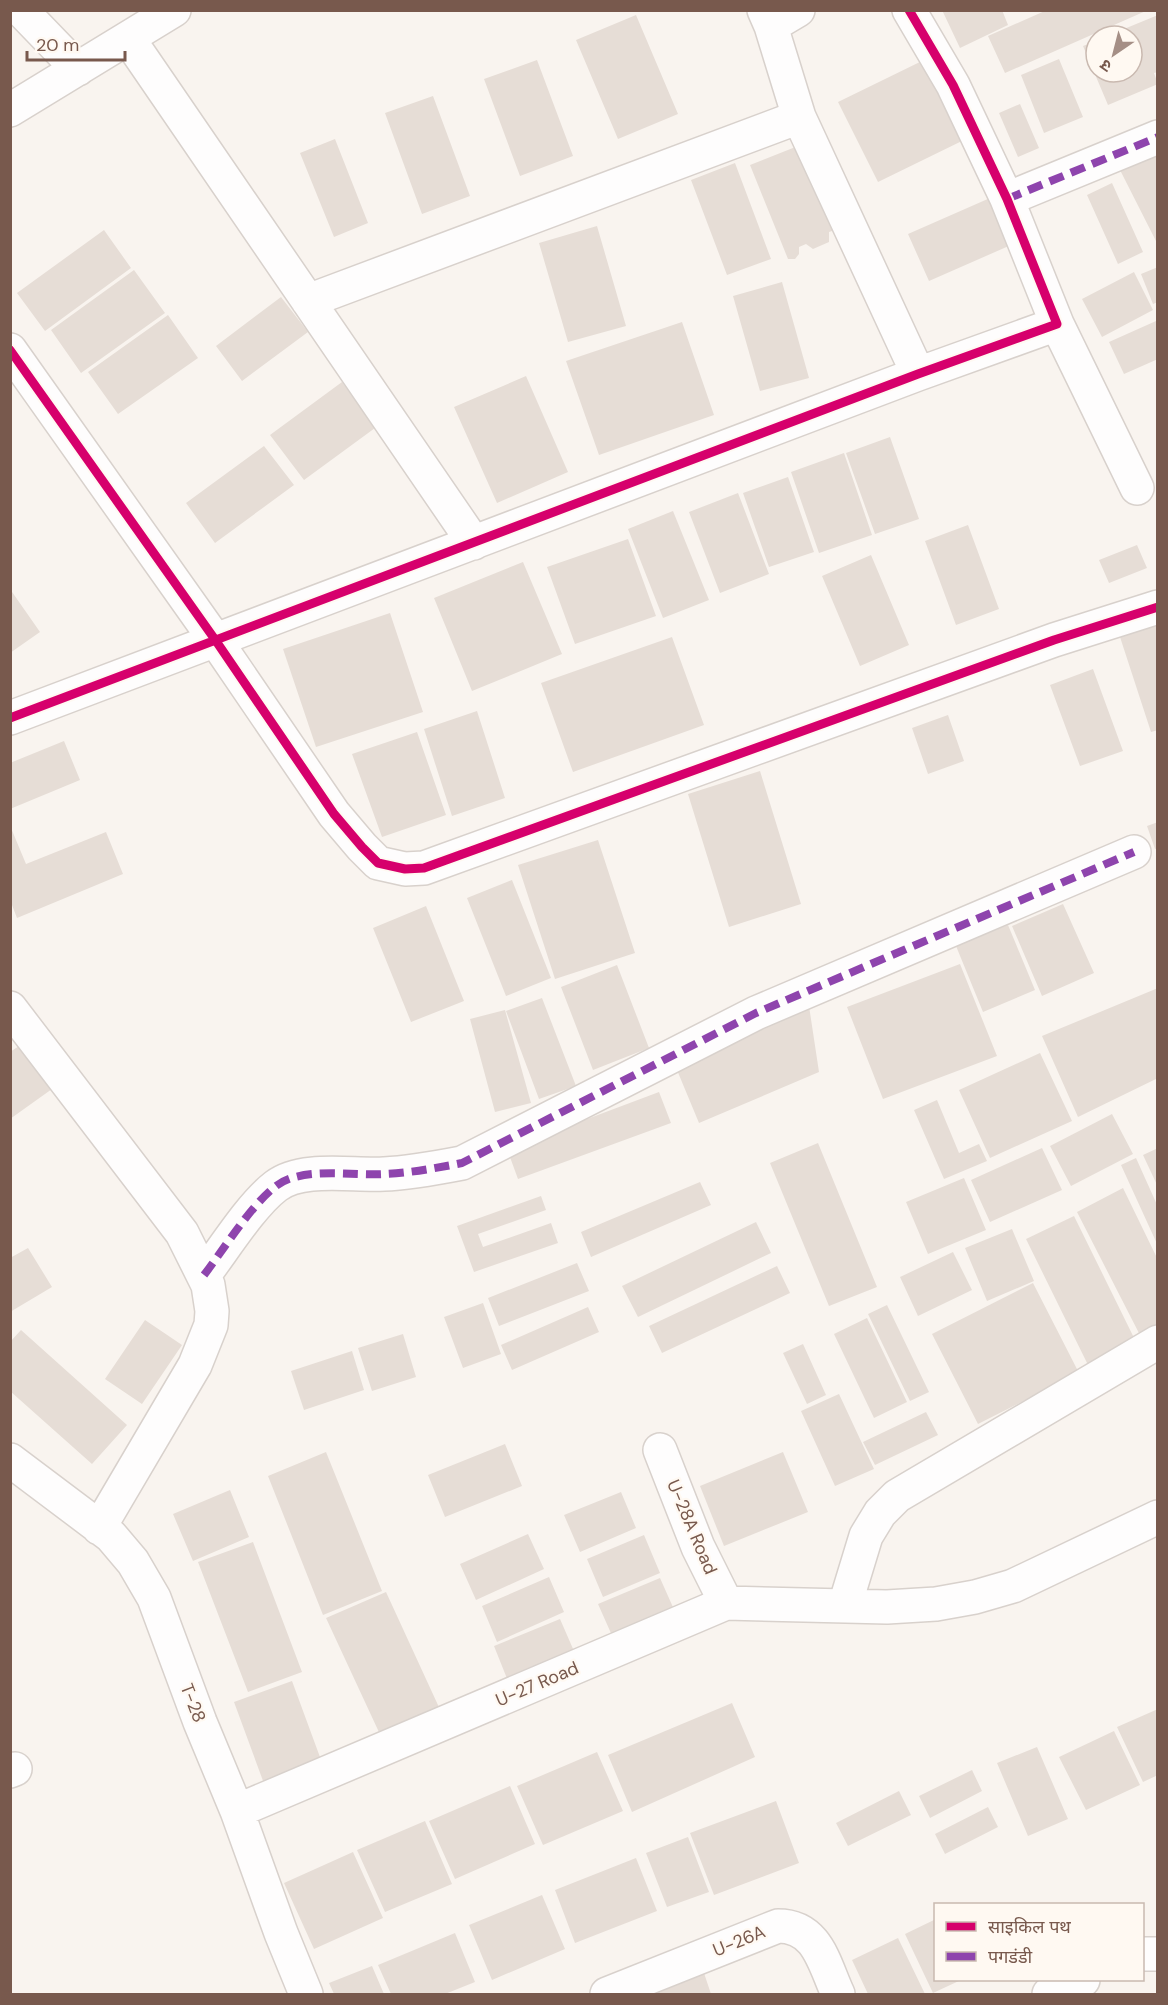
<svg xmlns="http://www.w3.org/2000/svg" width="1168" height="2005" font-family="'DM Sans','Noto Sans Devanagari',sans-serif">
  <rect width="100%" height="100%" fill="#f9f4ef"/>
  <path fill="#e6ddd6" d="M942,10H1002L1008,25L960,48Z
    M1047,10H1148L1005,73L988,36Z
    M636,15L678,114L618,139L576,40Z
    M1158,15V72L1154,73L1158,84L1108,105L1083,46L1096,41V72H1132V36H1107Z
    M926,59L966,139L878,182L838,102Z
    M1059,59L1083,117L1044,133L1021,75Z
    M537,60L573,156L520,176L484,79Z
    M433,96L470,196L422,214L385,113Z
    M1020,104L1039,148L1018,157L999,113Z
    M335,139L368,223L334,237L300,153Z
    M803,144L838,229L829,232V242L813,249L806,244L799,247V254L795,259H788L750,165Z
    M1158,151V245L1120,170Z
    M735,163L771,259L727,275L691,180Z
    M1112,183L1143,252L1118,264L1087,195Z
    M990,198L1011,245L929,281L908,234Z
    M597,226L626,326L568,342L539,243Z
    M104,230L131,268L45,331L17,293Z
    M1158,267V302L1153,304L1141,274Z
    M134,270L165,313L81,373L51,330Z
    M1134,272L1153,310L1102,337L1082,299Z
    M782,282L809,378L760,391L733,296Z
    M281,297L308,332L242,381L216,346Z
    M168,315L198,358L118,414L88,372Z
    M1156,321L1158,359L1124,374L1109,342Z
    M682,322L714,415L599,455L566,361Z
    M526,376L568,472L497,503L454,407Z
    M342,382L375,428L304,480L270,435Z
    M890,437L919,519L875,534L846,453Z
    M264,446L294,485L215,543L186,503Z
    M844,453L872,535L819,553L791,472Z
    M788,477L814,552L769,567L743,493Z
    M738,493L769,574L720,593L689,512Z
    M673,511L709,600L663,618L628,529Z
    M968,525L999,609L956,625L925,541Z
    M628,539L656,616L575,644L547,567Z
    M1137,545L1147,568L1109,583L1099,560Z
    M871,555L909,645L860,666L822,576Z
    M523,562L562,654L472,691L434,598Z
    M10,589L40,632L10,653Z
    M390,613L423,712L316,747L283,649Z
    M1158,624V730L1151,732L1120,637Z
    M672,637L704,725L573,772L541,683Z
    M1093,669L1123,751L1080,766L1050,685Z
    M477,711L505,798L452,816L424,729Z
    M948,715L964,761L928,774L912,728Z
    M417,732L446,815L382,837L352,754Z
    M64,741L80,780L10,809V763Z
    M760,771L801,904L729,927L688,794Z
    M1158,822V848L1155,849L1147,826Z
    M11,828L26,864L106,832L123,874L17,918L12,905L10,906Z
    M598,840L635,953L555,979L518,865Z
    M512,880L551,978L506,996L467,898Z
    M1063,904L1094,973L1042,996L1012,926Z
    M426,906L464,1001L411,1022L373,928Z
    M1008,925L1035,990L983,1012L956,946Z
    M960,964L997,1056L883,1099L847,1007Z
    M617,965L649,1048L593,1070L561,987Z
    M1158,988V1078L1078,1117L1042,1036Z
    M542,998L576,1086L539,1099L506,1011Z
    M809,1006L819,1072L699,1123L672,1058Z
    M505,1010L531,1103L495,1112L470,1019Z
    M28,1040L59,1084L10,1119V1052Z
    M1040,1053L1072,1121L990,1158L959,1090Z
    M659,1092L671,1123L518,1179L507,1149Z
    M937,1100L959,1153L979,1144L987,1161L944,1179L914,1110Z
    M1112,1114L1133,1154L1071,1186L1050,1146Z
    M818,1143L877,1287L829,1306L770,1163Z
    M1042,1148L1062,1190L990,1222L971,1180Z
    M1158,1148V1187L1143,1155Z
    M1136,1158L1158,1207V1246L1121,1165Z
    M964,1178L986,1230L928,1254L906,1202Z
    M700,1182L711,1205L591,1257L581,1232Z
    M1123,1188L1158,1260V1335L1143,1341L1077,1212Z
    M541,1196L546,1210L478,1234L483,1247L551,1223L558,1243L474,1272L457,1226Z
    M1074,1216L1138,1346L1090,1369L1026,1239Z
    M756,1222L771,1253L638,1317L622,1286Z
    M1012,1229L1034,1281L987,1301L965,1248Z
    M28,1248L52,1287L10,1312V1258Z
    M953,1252L972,1290L918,1316L900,1277Z
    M577,1263L589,1291L499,1326L488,1298Z
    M777,1266L790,1293L662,1353L649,1326Z
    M1033,1283L1079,1373L978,1424L932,1334Z
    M483,1303L501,1354L463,1368L444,1317Z
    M887,1305L929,1392L910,1401L868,1314Z
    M588,1307L599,1332L512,1370L501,1345Z
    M867,1318L907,1402L874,1418L834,1334Z
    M145,1320L182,1345L142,1404L105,1379Z
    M21,1330L127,1425L92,1464L10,1391V1342Z
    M403,1334L416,1377L372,1391L358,1348Z
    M803,1344L826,1395L807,1404L783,1353Z
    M352,1351L364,1390L304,1410L291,1371Z
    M839,1394L874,1469L835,1486L801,1411Z
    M926,1412L938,1435L875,1465L863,1442Z
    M505,1444L522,1486L445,1517L428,1475Z
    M326,1452L382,1591L323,1615L268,1476Z
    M783,1452L808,1512L724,1546L700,1486Z
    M230,1490L249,1537L193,1561L173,1514Z
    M621,1492L636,1528L580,1552L564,1515Z
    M528,1534L544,1569L476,1600L460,1564Z
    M644,1535L660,1573L603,1597L587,1559Z
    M253,1542L302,1672L248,1692L198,1562Z
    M549,1577L564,1612L497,1642L482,1606Z
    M660,1578L676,1614L614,1640L598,1604Z
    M386,1592L443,1716L384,1743L326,1618Z
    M560,1619L577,1658L510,1686L494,1646Z
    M292,1681L324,1768L266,1789L234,1702Z
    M732,1703L755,1757L632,1812L608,1755Z
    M1158,1709V1775L1143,1782L1117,1727Z
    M1114,1731L1140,1785L1086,1810L1059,1757Z
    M1037,1747L1068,1819L1028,1836L997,1763Z
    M597,1752L623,1811L543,1845L517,1786Z
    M972,1770L982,1791L930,1818L919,1796Z
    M510,1786L535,1844L455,1879L429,1821Z
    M899,1791L911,1815L848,1846L836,1823Z
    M776,1801L799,1863L714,1895L690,1833Z
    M988,1807L998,1827L945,1854L935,1834Z
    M425,1821L452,1884L385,1912L357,1850Z
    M688,1837L709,1892L667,1907L646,1853Z
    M353,1852L383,1918L314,1949L284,1883Z
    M636,1858L657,1911L575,1943L555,1890Z
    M542,1895L565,1949L492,1980L469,1925Z
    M936,1919V1980H961L933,1993L905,1934Z
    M455,1933L475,1982L445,1994H391L378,1965Z
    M898,1938L925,1994H868L852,1960Z
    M372,1966L384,1994H334L329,1983Z
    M704,1973L711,1994H641Z"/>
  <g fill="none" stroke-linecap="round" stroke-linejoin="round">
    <defs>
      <path id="street" d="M21,10L78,69
        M764,10L771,26L799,117L918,374
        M771,26L798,10
        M128,38L474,543
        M10,110L174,10
        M1007,199L1158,137
        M308,301L799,117
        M1057,324L1137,488
        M10,350L216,641L334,814L362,847L378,863L405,869L424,868L1054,640L1158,607
        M10,718L918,374L1057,324L1007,199L953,85L909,10
        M10,1008L182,1233L208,1285L212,1311L211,1325L195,1365L99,1528
        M204,1275C224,1249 251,1205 276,1186C302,1166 353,1176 384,1174C410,1173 436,1168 462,1163L756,1013L1134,852
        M660,1450L698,1547L726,1603
        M10,1460L111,1536L133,1562L154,1598L200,1722L237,1811L281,1933L306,1994
        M845,1605L866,1536L880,1513L897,1496L1158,1342
        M10,1771L15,1769
        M237,1811L726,1603L887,1607L936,1604L975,1597L1013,1586L1158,1517
        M1142,1954H1158
        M607,1994L778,1926C818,1926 824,1964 838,1994
        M1049,1994L1083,1980"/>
    </defs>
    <use href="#street" stroke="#d8d1cc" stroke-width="36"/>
    <use href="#street" stroke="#fefdfd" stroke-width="33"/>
    <path stroke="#8e44ad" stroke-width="8" stroke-dasharray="15 8" stroke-linecap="butt" d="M1007,199L1158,137
      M204,1275C224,1249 251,1205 276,1186C302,1166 353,1176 384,1174C410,1173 436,1168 462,1163L756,1013L1134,852"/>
    <defs>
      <path id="cycleway" d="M10,350L216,641L334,814L362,847L378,863L405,869L424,868L1054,640L1158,607
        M10,718L918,374L1057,324L1007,199L953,85L909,10"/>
    </defs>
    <use href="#cycleway" stroke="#fff9f2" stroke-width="13"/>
    <use href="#cycleway" stroke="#d6006c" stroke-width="9"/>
  </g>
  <g text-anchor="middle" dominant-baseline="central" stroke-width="4.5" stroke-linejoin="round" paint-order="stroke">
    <g font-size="18" fill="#78594d" stroke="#fff9f2">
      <text transform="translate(692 1527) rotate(67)">U-28A Road</text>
      <text transform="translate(537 1684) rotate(-23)">U-27 Road</text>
      <text transform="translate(193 1703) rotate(69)">T-28</text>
      <text transform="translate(739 1941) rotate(-22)">U-26A</text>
    </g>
  </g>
  <rect width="1168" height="2005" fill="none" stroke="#78594d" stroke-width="24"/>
  <rect x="934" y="1903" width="210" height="78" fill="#fff9f2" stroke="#c9b9b0" stroke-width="1.5"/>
  <rect x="946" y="1922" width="30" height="9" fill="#d6006c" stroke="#c9b9b0" stroke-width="1.5"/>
  <text x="988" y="1933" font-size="18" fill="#78594d">साइकिल पथ</text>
  <rect x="946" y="1952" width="30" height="9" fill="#8e44ad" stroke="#c9b9b0" stroke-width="1.5"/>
  <text x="988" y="1963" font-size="18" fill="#78594d">पगडंडी</text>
  <g transform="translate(1114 54) rotate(215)"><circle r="28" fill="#fff9f2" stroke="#c9b9b0" stroke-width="1.5"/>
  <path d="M0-4.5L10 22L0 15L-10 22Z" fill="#a58f86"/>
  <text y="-9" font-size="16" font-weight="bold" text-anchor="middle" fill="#78594d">उ</text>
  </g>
  <path d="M27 51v9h98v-9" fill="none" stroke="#78594d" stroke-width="3"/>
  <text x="36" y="51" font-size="18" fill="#78594d" stroke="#fff9f2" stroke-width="4.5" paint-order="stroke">20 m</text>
</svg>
